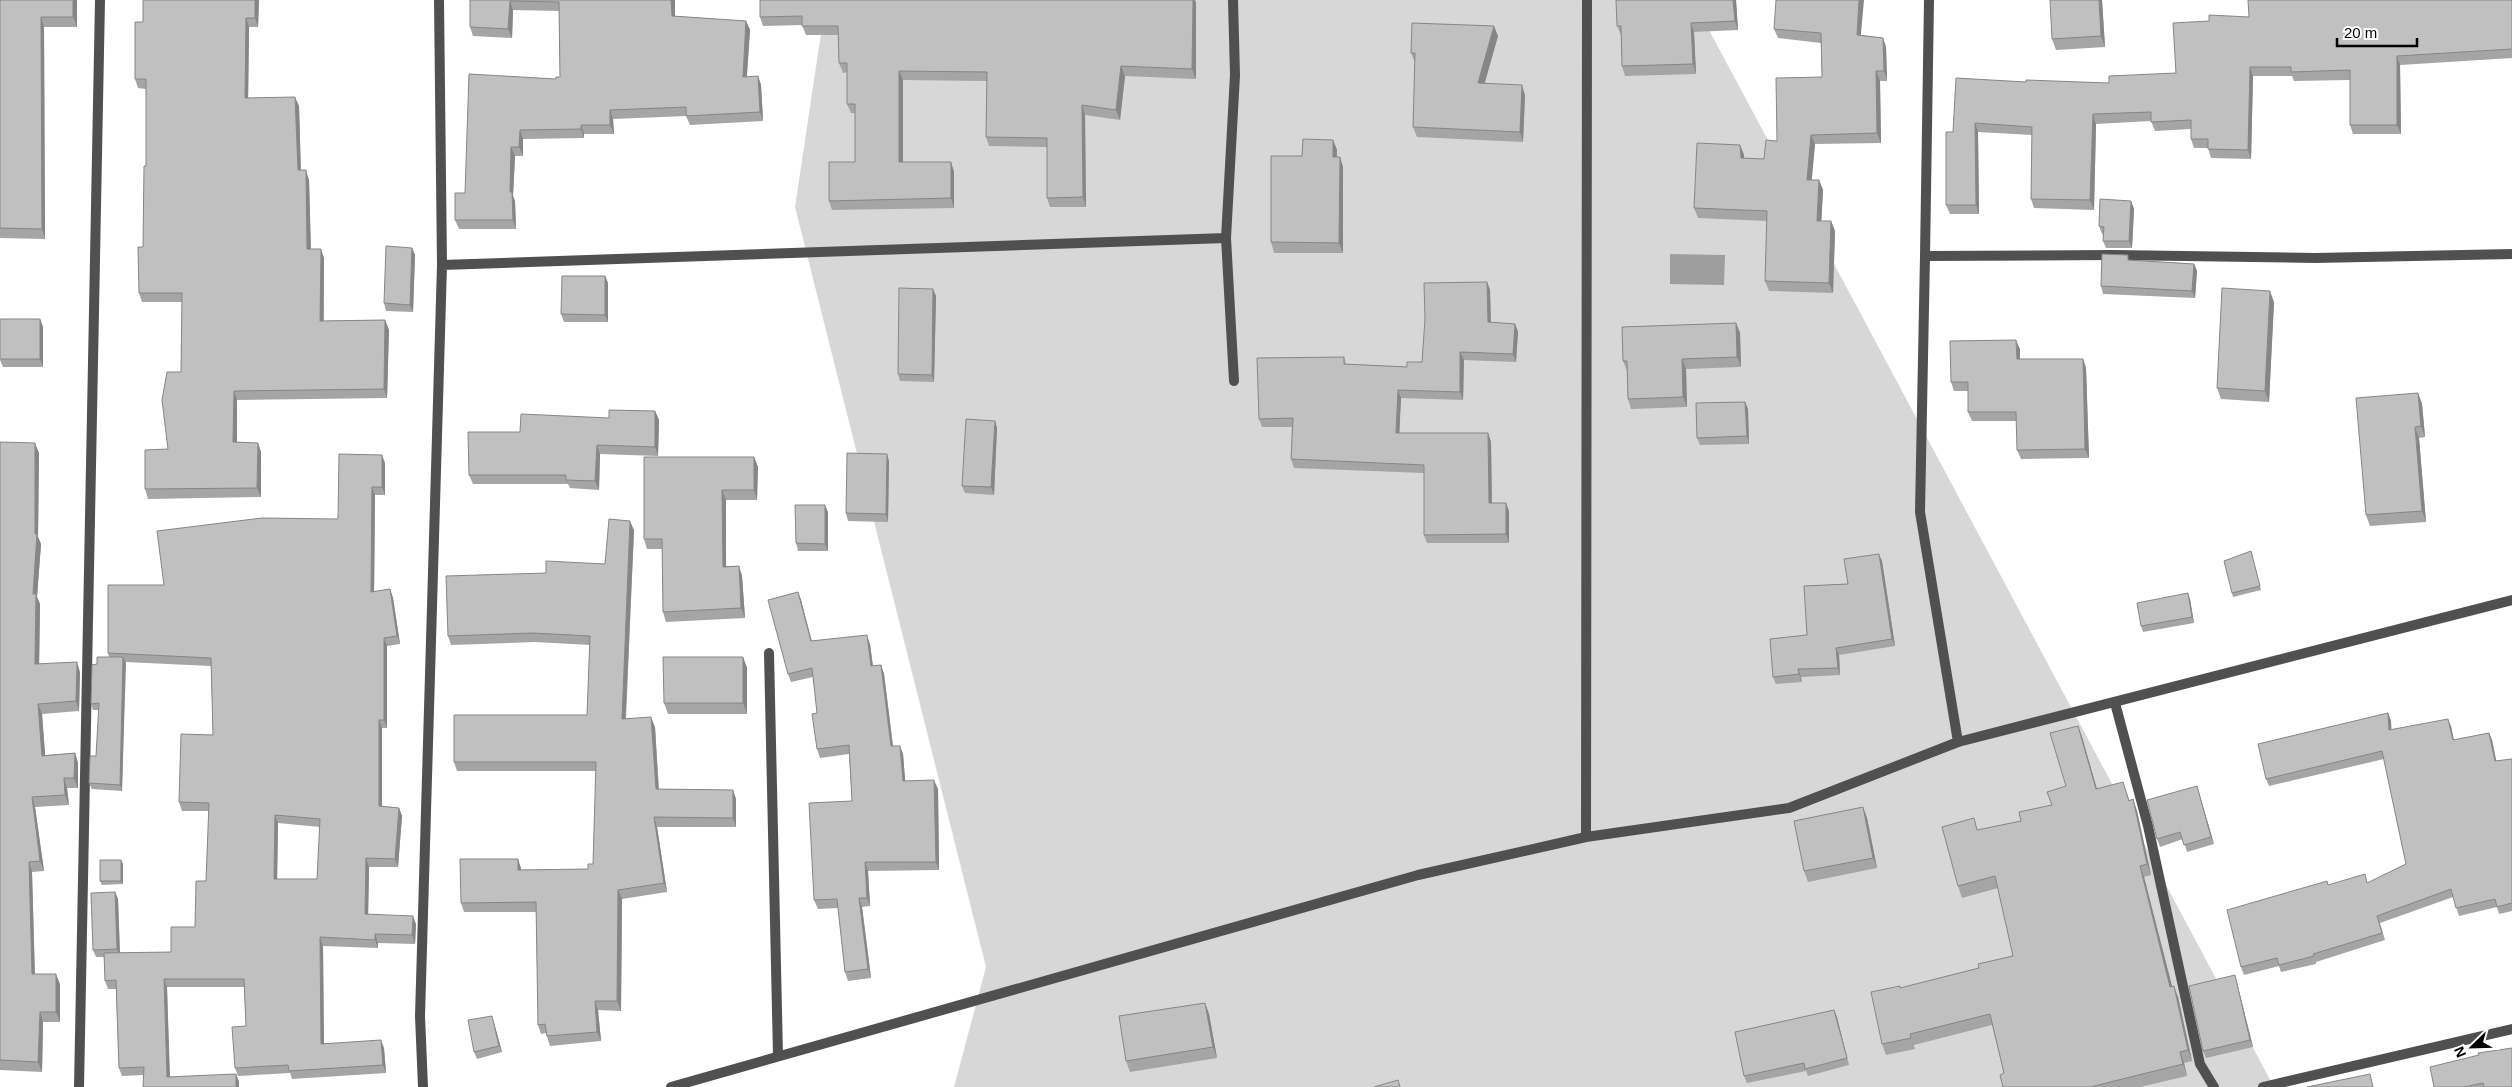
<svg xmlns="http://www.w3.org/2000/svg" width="2512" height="1087" font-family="Arial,sans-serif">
  <rect width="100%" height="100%" fill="#fff"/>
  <path fill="#d7d7d7" d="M826,0H1693L2274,1087H954L986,967L795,207Z"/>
  <path fill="#9e9e9e" d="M1670,254L1725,255L1724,285L1670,284Z"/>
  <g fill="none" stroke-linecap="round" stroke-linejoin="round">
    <path stroke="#505050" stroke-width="10" d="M1233,0L1235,75L1226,238L1234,381
      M1929,0L1925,256L2113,255L2315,258L2512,254
      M1925,256L1920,512L1958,742
      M442,265L1226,238
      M769,653L778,1056
      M2115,703L2148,826L2200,1064L2214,1087
      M1586,837L1587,0
      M79,1087L100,0
      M423,1087L420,1016L442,265L439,0
      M2263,1087L2512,1029"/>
    <path stroke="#505050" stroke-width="10" d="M671,1087L1418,875L1586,837L1789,808L1958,742L2512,600"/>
  </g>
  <path fill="#a5a5a5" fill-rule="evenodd" d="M0,0H77V27H44L45,239L0,238Z
    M143,0H259L258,27H249L248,98L299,106L301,170L309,180L311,249L324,258V321L385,320L389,330L387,398L237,400V442L258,443L261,452V497L148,499L145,489L168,449L181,372L182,302H142L139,293L143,247L146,166V89L138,88L135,79L143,22Z
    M470,0H675V16L746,21L750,30L747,77L758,76L761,85L763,121L690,125L686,116L613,119L614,134H584V138L523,139V156H515L513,196L515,201L516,229H459L455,220L465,193L556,79L560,77L559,11L513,10L512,38L473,36L470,27Z
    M1736,0L1738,30L1694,32L1696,74L1625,76L1622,66L1621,35L1617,26Z
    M2102,0L2105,47L2056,50L2052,39Z
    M2512,0V58L2400,65L2401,134H2353L2350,125V80L2294,81L2292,76H2253L2251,159L2211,158L2208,148H2194L2191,139V129L2155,131L2151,121L2096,124L2094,210L2034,208L2031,199L2032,135L1978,132L1979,214H1950L1946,205L1953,132L2026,82L2109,83L2176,73L2209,21L2249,17Z
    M1196,2V79L1125,76L1120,120L1085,115L1086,207H1050L1047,198V147L989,146L986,137L987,81L903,80V162H951L954,172V208L832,210L829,201L855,162V113H851L847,104V72L843,73L839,63L838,35H806L802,25L763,26L760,17Z
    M1774,29L1861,35L1883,38L1886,47L1887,81H1880L1881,143L1815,144L1811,180H1819L1823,190L1821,221H1831L1835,231L1833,293L1769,291L1765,281L1767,221L1698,218L1694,208L1740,145L1744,155V158L1764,159L1822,77L1821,43L1778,38Z
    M1498,36L1484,83L1525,95L1523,142L1417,137L1413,127L1415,63L1411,53Z
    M1333,140L1337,150V157H1340L1343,167V253H1274L1271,242L1302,156Z
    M2131,201L2134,209L2132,248H2106L2103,241L2104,234H2102L2099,226Z
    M412,248L415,255L413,312L386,311L384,303Z
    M2130,260L2194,264L2197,271L2195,298L2103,294L2101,286Z
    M605,276L608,283V322H564L561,314Z
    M1487,282L1490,290L1491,322L1515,324L1518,332L1516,362L1464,360L1463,400L1401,398L1399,433H1488L1491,442L1492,503L1509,511V543H1427L1424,535V473L1294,468L1291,459L1292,427H1262L1259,419L1344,357L1346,364L1407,367L1422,362Z
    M933,289L936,296L934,382L900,381L898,374Z
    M2274,302L2269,402L2221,399L2217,388Z
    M40,319L43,327V367H3L0,360Z
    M1736,323L1740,333L1741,367L1686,369L1687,407L1631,409L1628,399L1627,371L1623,361Z
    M2020,349V359H2083L2086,368L2089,458L2021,459L2017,450V421H1972L1968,412V391H1954L1951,382Z
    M2418,393L2422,404L2425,437L2419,438L2426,522L2370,526L2366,515Z
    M1745,402L1748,409L1749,444L1700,445L1697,438Z
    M655,411L659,420L658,456L600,454L599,490L570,488L568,484H473L469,475L609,418Z
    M995,421L997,428L994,495L965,493L962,486Z
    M0,442L39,453L38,537L41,544L37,597L40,604L39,664L80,672L79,711L42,714L45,755L75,753L78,763V788H67L69,805L35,807L44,871L32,872L35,974L60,984V1022H43L42,1072L0,1070Z
    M754,457L758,467L757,500H726V566H739L742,576L745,618L666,622L663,612L662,549H647L644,539Z
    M889,461L888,522L848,521L846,513Z
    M385,463V495H375L374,592L390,589L393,598L400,644L387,646V728H382V806L399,808L402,816L398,867H369L368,914L416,924L415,944L378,943V948L323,946L324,1043L384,1048L386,1073L292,1079L290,1073L238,1076L235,1068L246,1026L244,987H167L170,1077L236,1074L239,1082V1087H143L144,1075L122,1076L119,1068L116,989H108L105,981L104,957H96L93,950L115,892L118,899L120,953L171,952L195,927L206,881L209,811H182L179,802L213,735L211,666L125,662L122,791L92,789L89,783L96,756L99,710H93L91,704L97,664L109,657L108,653L164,585L338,519ZM278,823L320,827L317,879H277Z
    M828,512V551H798L796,543Z
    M634,530L626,719L655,727L659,789L733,790L736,799V827H657L667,892L622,899L621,1011L598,1010L601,1041L550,1046L546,1033L541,1034L538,1025L536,912H464L461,903L521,868V870L588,869L593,864L596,771H457L454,762L587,715L590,645L535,642L451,645L448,636L605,564Z
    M2251,551L2261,590L2233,597L2232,593Z
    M1882,561L1895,646L1839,655L1840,675L1801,677L1802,682L1776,684L1773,677L1848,584Z
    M798,592L801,600L811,641L870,644L873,666L881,665L884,674L893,746L903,754L905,781L938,789L939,870L868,871L870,906L862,907L871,978L848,981L845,972L838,908L818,909L814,900L852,801L849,754L820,758L817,749V713L813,677L791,682L788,674Z
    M2190,599L2194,623L2143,632L2141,626Z
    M743,657L747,668V714H668L664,703Z
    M2388,713L2391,721V730L2451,726L2454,740L2489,733L2492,740L2496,761L2512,759V911L2499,914L2497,907L2459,916L2453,897L2380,923L2385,940L2316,962V964L2281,972L2279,966L2244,975L2241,967L2328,885L2368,883L2406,864L2384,759L2269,786L2266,779Z
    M2078,726L2082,737L2097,789L2127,793L2129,800L2133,799L2137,811L2151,875L2144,877L2172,986L2178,997L2192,1061L2184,1063L2187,1076L2140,1087H2003L2004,1073L1992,1025L1914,1045L1915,1049L1886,1055L1882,1044L1901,988L1979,968L2013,956L1998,888L1962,898L1958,886L1978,830L2021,821L2052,805L2066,786Z
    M2197,786L2214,844L2187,852L2183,839L2160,847L2157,839Z
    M1863,807L1867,818L1877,868L1808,882L1804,871Z
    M123,864V884L102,885L100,881Z
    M2237,983L2253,1047L2206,1058L2203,1051Z
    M1205,1003L1209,1014L1217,1058L1130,1072L1126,1061Z
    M1834,1010L1849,1065L1808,1076L1806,1071L1747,1083L1744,1076Z
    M494,1023L502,1052L477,1059L474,1052Z
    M2512,1048V1087H2434Z"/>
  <path fill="#868686" d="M73,0H77V27L73,17Z
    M255,0H259L258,27L255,18Z
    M671,0H675V25L672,16Z
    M1193,0H1195L1196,2V79L1192,69Z
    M1733,0H1736L1738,30L1735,21Z
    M1859,0H1864L1860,44L1857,35Z
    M2099,0H2102L2105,47L2101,36Z
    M510,1L513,10L512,38L508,29Z
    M41,17L44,27L45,239L42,229Z
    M246,18L249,27L248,108L245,98Z
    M746,21L750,30L746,86L743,77Z
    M1691,23L1694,32L1696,74L1693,64Z
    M1494,26L1498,36L1482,93L1478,83Z
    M1883,38L1886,47L1887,81L1884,71Z
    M2397,56L2400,65L2401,134L2397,125Z
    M1121,66L1125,76L1120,120L1116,110Z
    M2250,67L2253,76L2251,159L2248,150Z
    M899,71L903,80V171L899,162Z
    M1876,71L1880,81L1881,143L1877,133Z
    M758,76L761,85L763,121L760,112Z
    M1522,85L1525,95L1523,142L1520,132Z
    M295,97L299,106L301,180L298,170Z
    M1082,105L1085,115L1086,207L1083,197Z
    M610,110L613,119L614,134L610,125Z
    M2093,114L2096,124L2094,210L2090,200Z
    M1975,123L1978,132L1979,214L1976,205Z
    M581,125L584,134V138L581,129Z
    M520,130L523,139V156L519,147Z
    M1811,135L1815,144L1811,189L1807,180Z
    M1333,140L1337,150L1336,167L1333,157Z
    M1740,145L1744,155V168L1741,158Z
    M511,147L515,156L513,196L515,201L516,229L513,220L510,192Z
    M1340,157L1343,167V253L1339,243Z
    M951,162L954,172V208L951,198Z
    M306,170L309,180L311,258L307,249Z
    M1819,180L1823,190L1821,230L1817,221Z
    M2131,201L2134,209L2132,248L2129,241Z
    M1831,221L1835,231L1833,293L1829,283Z
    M412,248L415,255L413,312L410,305Z
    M321,249L324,258L323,330L320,321Z
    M2194,264L2197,271L2195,298L2192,291Z
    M605,276L608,283V322L605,315Z
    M1487,282L1490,290L1491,331L1488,322Z
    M933,289L936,296L934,382L932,375Z
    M2270,291L2274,302L2269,402L2265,391Z
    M40,319L43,327V367L40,359Z
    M385,320L389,330L387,398L384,389Z
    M1736,323L1740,333L1741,367L1737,357Z
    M1515,324L1518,332L1516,362L1513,354Z
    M2016,340L2020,349V368L2017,359Z
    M1460,352L1464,360L1463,400L1460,392Z
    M1682,359L1686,369L1687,407L1683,397Z
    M2083,359L2086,368L2089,458L2085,449Z
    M1398,390L1401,398L1399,441L1396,433Z
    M234,391L237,400V452L233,442Z
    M2418,393L2422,404L2425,437L2421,426Z
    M1745,402L1748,409L1749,444L1747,436Z
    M655,411L659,420L658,456L655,447Z
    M995,421L997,428L994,495L991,487Z
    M2415,427L2419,438L2426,522L2422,511Z
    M1488,433L1491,442L1492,512L1489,503Z
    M35,443L39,453L38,537L41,544L37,597L40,604L39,674L35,664L33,594Z
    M258,443L261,452V497L257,488Z
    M597,445L600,454L599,490L595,481Z
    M887,454L889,461L888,522L886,514Z
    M382,455L385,463V495L382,487Z
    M754,457L758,467L757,500L754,490Z
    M372,487L375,495L374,600L371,592Z
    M722,490L726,500V576L723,567Z
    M1506,503L1509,511V543L1506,534Z
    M825,505L828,512V551L825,544Z
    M630,521L634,530L625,728L622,719Z
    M1879,554L1882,561L1895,646L1892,639Z
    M739,566L742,576L745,618L741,608Z
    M390,589L393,598L400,644L397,636Z
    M798,592L801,600L814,649L811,641Z
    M2188,593L2190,599L2194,623L2192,617Z
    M867,635L870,644L874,675L871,666Z
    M384,638L387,646V728L384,720Z
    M1836,648L1839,655L1840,675L1838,668Z
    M123,657L126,663L122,791L120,785Z
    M743,657L747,668V714L743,703Z
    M77,662L80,672L79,711L76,701Z
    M881,665L884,674L894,755L891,746Z
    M1798,669L1801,677L1802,682L1799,674Z
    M38,704L42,714L46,766L42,756Z
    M2388,713L2391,721L2392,738L2389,730Z
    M651,717L655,727L659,798L656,789Z
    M2448,719L2451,726L2455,747L2453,740Z
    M379,720L382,728V814L379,806Z
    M2078,726L2082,737L2100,800L2096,789Z
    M2489,733L2492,740L2498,769L2495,761Z
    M900,746L903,754L906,790L903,781Z
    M75,753L78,763V788L74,778Z
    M64,778L67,788L69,805L65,795Z
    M934,780L938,789L939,870L936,862Z
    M2197,786L2199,793L2214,844L2211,837Z
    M733,790L736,799V827L733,818Z
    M32,797L35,807L44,871L40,861Z
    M2133,799L2137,811L2151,875L2147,864Z
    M1863,807L1867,818L1877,868L1873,858Z
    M399,808L402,816L398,867L395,859Z
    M275,815L278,823L277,887L274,879Z
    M654,817L657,827L667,892L664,883Z
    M366,858L369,867L368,922L365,914Z
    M518,859L521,868V879L518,870Z
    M121,860L123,864V884L121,881Z
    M29,862L32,872L35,984L32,974Z
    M865,862L868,871L870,906L867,898Z
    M2140,866L2144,877L2175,998L2170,987Z
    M618,890L622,899L621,1011L617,1001Z
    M115,892L118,899L120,957L117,949Z
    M859,898L862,907L871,978L868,969Z
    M413,916L416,924L415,944L412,935Z
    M375,934L378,943V948L375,940Z
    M320,937L323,946L324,1052L321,1044Z
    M56,974L60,984V1022L56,1012Z
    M2235,975L2253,1047L2250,1040Z
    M164,979L167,987L170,1085L167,1077Z
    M2174,986L2178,997L2192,1061L2188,1050Z
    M595,1001L598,1010L601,1041L597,1032Z
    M1205,1003L1209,1014L1217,1058L1213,1047Z
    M1834,1010L1837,1017L1849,1065L1847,1058Z
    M40,1012L43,1022L42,1072L38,1062Z
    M492,1016L494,1023L502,1052L499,1046Z
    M381,1040L384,1048L386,1073L383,1065Z
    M2180,1052L2184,1063L2187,1076L2183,1064Z
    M236,1074L239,1082V1087H236Z"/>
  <path fill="#c0c0c0" stroke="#868686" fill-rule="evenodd" d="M0,0H73V17H41L42,229L0,228Z
    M143,0H255V18H246L245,98L295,97L298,170H306L307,249H321L320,321L385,320L384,389L234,391L233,442L258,443L257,488L145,489V450L168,449L162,400L167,372H181L182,293H139L138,247H143L144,166H146V79H135V22H143Z
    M470,0H671L672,16L746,21L743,77L758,76L760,112L686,116V107L610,110V125H581V129L520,130L519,147H511L510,192H512L513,220H455V193H465L469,74L556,79V77H560L559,2L510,1L508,29L470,27Z
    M760,0H1193L1192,69L1121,66L1116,110L1082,105L1083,197L1047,198V138L986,137L987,72L899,71V162H951V198L829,201V162H855V104H847V63H839L838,26H802V16L760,17Z
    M1616,0H1733L1735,21L1691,23L1693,64L1622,66L1621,26H1617Z
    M1776,0H1859L1857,35L1883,38L1884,71H1876L1877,133L1811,135L1807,180H1819L1817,221H1831L1829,283L1765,281L1767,211L1694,208L1697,143L1740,145L1741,158L1764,159L1766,140L1777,141L1776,78L1822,77L1821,33L1774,29Z
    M2050,0H2099L2101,36L2052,39Z
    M2248,0H2512V49L2397,56V125H2350V70L2291,72V67H2250L2248,150L2208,149V139H2191V120L2151,122V112L2093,114L2090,200L2031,199L2032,127L1975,123L1976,205H1946V132H1953L1956,78L2026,82V80L2109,83V76L2176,73L2173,23L2209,21V15L2249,17Z
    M1412,23L1494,26L1478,83L1522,85L1520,132L1413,127L1415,53H1411Z
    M1303,139L1333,140V157H1340L1339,243L1271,242V156H1302Z
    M2100,199L2131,201L2129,241H2103L2104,227L2099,226Z
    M386,246L412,248L410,305L384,303Z
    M2102,254L2128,255V260L2194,264L2192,291L2101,286Z
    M562,276H605V315L561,314Z
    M1487,282L1488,322L1515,324L1513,354L1460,352V392L1398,390L1396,433H1488L1489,503H1506V534L1424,535V465L1291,459L1293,418L1259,419L1257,358L1344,357V364L1407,367V362H1422L1425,319L1424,283Z
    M899,288L933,289L932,375L898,374Z
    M2222,288L2270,291L2265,391L2217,388Z
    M0,319H40V359H0Z
    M1736,323L1737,357L1682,359L1683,397L1628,399L1627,361H1623L1622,327Z
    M2016,340L2017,359H2083L2085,449L2017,450L2016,412H1968V382H1951L1950,341Z
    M2418,393L2421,426L2415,427L2422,511L2366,515L2356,398Z
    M1745,402L1747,436L1697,438L1696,403Z
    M609,410L655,411V447L597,445L595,481L566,480V475H469L468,432H520L521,414L609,418Z
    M966,419L995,421L991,487L962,486Z
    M0,442L35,443V534H37L33,594H36L35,664L77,662L76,701L38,704L42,756L75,753L74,778H64L65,795L32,797L40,861L29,862L32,974H56V1012H40L38,1062L0,1060Z
    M847,453L887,454L886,514L846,513Z
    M339,454L382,455V487H372L371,592L390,589L397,636L384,638V720H379V806L399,808L395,859L366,858L365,914L413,916L412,935L375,934V940L320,937L321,1044L381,1040L383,1065L289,1071L288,1065L235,1068L232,1027L246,1026L244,979H164L167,1077L236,1074V1087H143L144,1067L119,1068L116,980L105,981L104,953L171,952V927H195L196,881H206L209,803L179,802L181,734L213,735L211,658L108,653V585H164L157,531L262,518L338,519ZM275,815L320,819L317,879H274Z
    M644,457H754V490H722L723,567L739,566L741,608L663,612L662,539H644Z
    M795,505H825V544L796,543Z
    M609,519L630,521L622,719L651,717L656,789L733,790V818L654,817L664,883L618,890L617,1001H595L597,1032L547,1036L545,1024L538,1025L536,902L461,903L460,859H518V870L588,869V864H593L596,762H454V715H587L590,636L532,633L448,636L446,576L546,573V561L605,564Z
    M2251,551L2260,586L2232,593L2224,561Z
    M1879,554L1892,639L1836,648L1838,668L1798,669L1799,674L1773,677L1770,639L1807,635L1804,586L1848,584L1844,559Z
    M798,592L811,641L867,635L871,666L881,665L891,746H900L903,781L934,780L936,862H865L867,898H859L868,969L845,972L837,899L814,900L809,803L852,801L849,745L817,749L812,714L817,713L812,668L788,674L768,600Z
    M2188,593L2192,617L2141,626L2137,603Z
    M97,657H123L120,785L89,783L90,756H96L99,703L91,704L92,665L97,664Z
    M663,657H743V703H664Z
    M2388,713L2389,730L2448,719L2453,740L2489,733L2495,761L2512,759V903L2497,907L2495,899L2456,908L2451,889L2377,916L2382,933L2313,954L2314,956L2279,965L2277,958L2241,967L2227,910L2327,881L2328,885L2365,874L2367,883L2406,864L2382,751L2266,779L2258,744Z
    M2078,726L2096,789L2123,782L2129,801L2133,799L2147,864L2140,866L2170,987L2174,986L2188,1050L2180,1052L2183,1064L2090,1087H2003L2000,1075L2004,1073L1990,1014L1910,1034L1911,1038L1882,1044L1871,992L1900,986V988L1979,968L1978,964L2013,956L1995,876L1958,886L1942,827L1974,818L1977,830L2021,821L2019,812L2052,805L2047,792L2066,786L2050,733Z
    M2197,786L2211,837L2184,845L2180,832L2157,839L2147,800Z
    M1863,807L1873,858L1804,871L1794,821Z
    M100,860H121V881H100Z
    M115,892L117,949L93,950L91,893Z
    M2235,975L2250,1040L2203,1051L2189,986Z
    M1205,1003L1213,1047L1126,1061L1119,1016Z
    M1834,1010L1847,1058L1805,1069L1804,1063L1744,1076L1735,1032Z
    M492,1016L499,1046L474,1052L468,1020Z
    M2512,1048V1087H2484L2483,1083L2464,1087H2434L2430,1067L2479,1055L2478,1053Z
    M2370,1074L2373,1087H2307Z
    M1398,1080L1400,1087H1374Z"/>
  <g transform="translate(2472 1047) rotate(247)" stroke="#ffffff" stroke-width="4" paint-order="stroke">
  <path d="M0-4L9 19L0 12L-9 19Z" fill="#000000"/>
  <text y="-8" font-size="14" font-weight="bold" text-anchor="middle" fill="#000000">N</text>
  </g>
  <path d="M2337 38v8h80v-8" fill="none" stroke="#000000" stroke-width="2.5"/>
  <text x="2344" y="38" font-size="15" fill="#000000" stroke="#ffffff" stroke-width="4" paint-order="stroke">20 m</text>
</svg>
